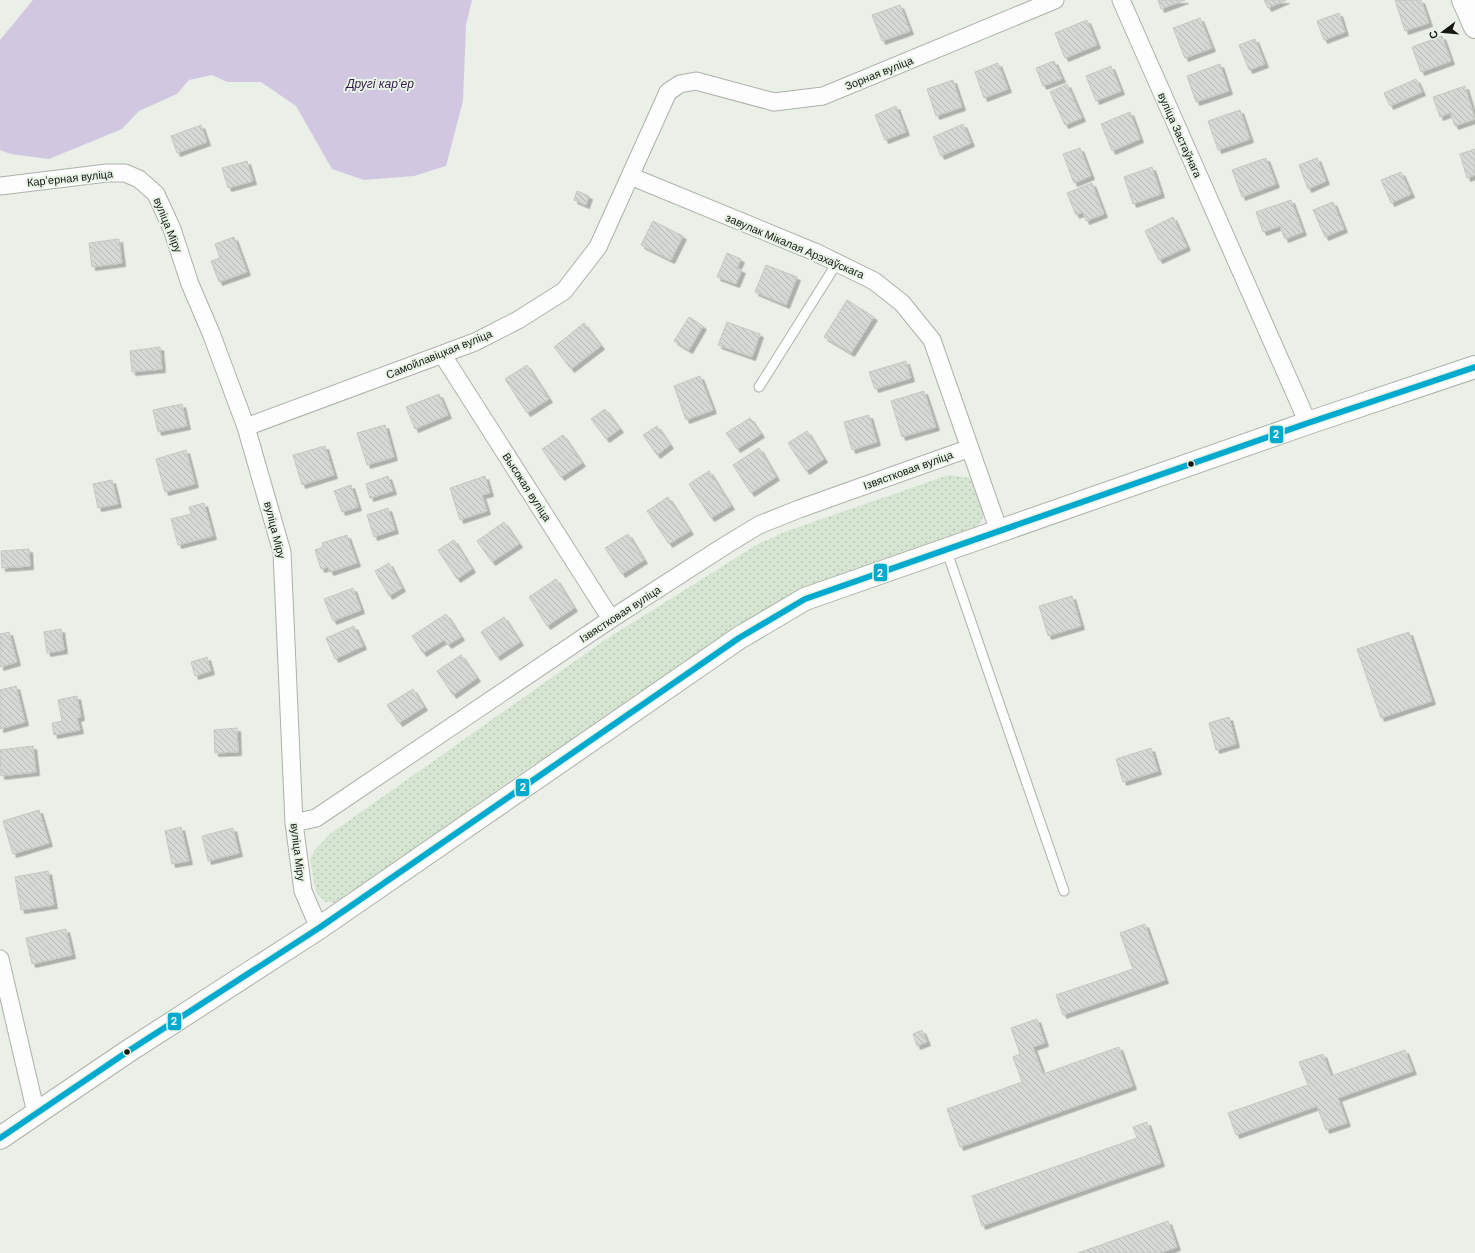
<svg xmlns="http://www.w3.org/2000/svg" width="1475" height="1253" font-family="'DM Sans',sans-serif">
  <defs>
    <pattern id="green-dots" width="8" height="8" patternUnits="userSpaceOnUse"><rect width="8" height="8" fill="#d6e5d1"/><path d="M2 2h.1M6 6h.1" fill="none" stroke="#b7c4b3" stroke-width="1.8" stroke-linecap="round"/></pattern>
    <pattern id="building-back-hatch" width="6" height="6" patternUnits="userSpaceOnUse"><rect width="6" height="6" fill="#d4d9d3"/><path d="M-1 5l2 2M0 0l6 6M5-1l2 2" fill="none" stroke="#b5bab4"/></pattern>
    <filter id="shadow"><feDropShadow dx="3.5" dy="3.5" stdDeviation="0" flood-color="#0004"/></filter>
  </defs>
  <rect width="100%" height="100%" fill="#eaf0e8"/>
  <path fill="url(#green-dots)" d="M949,475L969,478L976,484L986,511L979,525L814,586L782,602L521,773L337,903L325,902L316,892L310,859L314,851L330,834L605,640L758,544L787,531Z"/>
  <path fill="#d2c7e1" d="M33,0H472L466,25L463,101L446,166L414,176L364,180L332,169L296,106L261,82H227L212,75L189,80L177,94L139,111L122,129L49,159L11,154L0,150V40Z"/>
  <path fill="url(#building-back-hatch)" stroke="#c4c8c2" filter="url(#shadow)" d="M1158,0H1185L1161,9Z
    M1264,0H1286L1268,8Z
    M1395,0H1421L1429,23L1405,31Z
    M900,5L910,31L882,41L872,15Z
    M1339,13L1345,32L1324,40L1317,21Z
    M1200,18L1212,48L1185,58L1173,28Z
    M1087,20L1097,45L1065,58L1055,33Z
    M1442,36L1451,61L1421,72L1412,47Z
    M1255,39L1265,64L1249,70L1239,45Z
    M1054,61L1062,79L1043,86L1036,68Z
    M998,63L1008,89L984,98L975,72Z
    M1220,64L1229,91L1196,102L1187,76Z
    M1111,66L1121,91L1096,101L1086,76Z
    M1416,79L1422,92L1390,106L1384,93Z
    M953,80L962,107L936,116L927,89Z
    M1067,84L1082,118L1065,125L1050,92Z
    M1465,86L1475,119L1455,126L1450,113L1440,117L1433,97Z
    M896,106L906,132L885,140L875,115Z
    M1240,110L1250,139L1218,150L1208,121Z
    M1130,112L1140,139L1112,151L1101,124Z
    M963,124L971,143L941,156L933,137Z
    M201,125L207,142L177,153L171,136Z
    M1080,148L1091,176L1074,183L1063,154Z
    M1475,149V175L1467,178L1460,154Z
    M1266,158L1276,184L1242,197L1232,170Z
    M1317,158L1326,181L1308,189L1299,165Z
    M247,161L253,181L228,188L222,168Z
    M1152,167L1161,194L1133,204L1124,177Z
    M1401,172L1411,194L1391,203L1381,180Z
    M1092,183L1104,214L1086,221L1083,212L1076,215L1067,193Z
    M577,191L589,196L586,205L574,200Z
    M1291,200L1303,232L1285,239L1280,226L1263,232L1256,212Z
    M1333,202L1344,229L1325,237L1313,210Z
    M1173,217L1187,247L1159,260L1145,231Z
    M653,221L683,236L671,260L641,245Z
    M234,237L247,272L219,282L211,261L220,258L215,244Z
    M119,239L122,263L92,267L89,243Z
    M727,253L741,259L737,268L742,270L736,284L717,277Z
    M766,265L797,277L786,305L755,292Z
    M847,300L874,317L851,353L824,337Z
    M689,317L703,326L689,350L674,341Z
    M727,322L760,334L752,357L718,345Z
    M584,323L601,346L571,369L554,347Z
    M160,347L162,369L132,372L130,351Z
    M906,361L911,378L875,389L869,372Z
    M527,365L549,399L527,413L505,379Z
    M700,376L713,410L686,420L674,386Z
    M924,391L936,427L902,437L891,401Z
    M439,394L448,415L415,429L406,407Z
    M182,404L187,426L158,432L153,410Z
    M605,409L620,429L606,439L591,419Z
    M869,415L877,442L852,450L844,422Z
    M750,418L761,434L737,449L726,433Z
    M385,425L394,457L367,465L357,433Z
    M657,426L670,445L657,455L643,435Z
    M807,431L824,459L806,471L788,443Z
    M563,435L582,463L561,477L542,449Z
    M325,446L334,475L302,485L293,455Z
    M759,448L776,477L751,493L733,465Z
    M186,450L195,484L165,492L156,459Z
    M709,471L731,506L711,518L689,484Z
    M388,476L393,491L370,498L366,484Z
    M485,476L490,493L482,495L487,511L460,520L450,488Z
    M112,480L118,504L98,508L93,484Z
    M351,485L358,507L342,512L334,491Z
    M668,497L690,531L669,544L647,511Z
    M204,503L213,536L178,545L171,519L191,514L189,507Z
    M388,508L395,530L374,537L367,515Z
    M504,522L519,544L492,562L477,541Z
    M628,534L644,560L622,574L605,548Z
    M347,535L357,563L330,572L328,567L321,569L315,550L323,547L322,543Z
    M454,540L472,569L457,579L438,550Z
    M29,549L30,566L2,568L1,551Z
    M389,563L402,588L389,596L375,571Z
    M556,579L574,608L547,626L529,597Z
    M353,588L361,610L333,621L324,599Z
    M1072,596L1081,626L1048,636L1039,606Z
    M446,614L461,637L448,645L444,640L423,653L412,636Z
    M504,617L520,642L497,657L481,632Z
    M354,626L363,646L335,659L326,638Z
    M61,629L64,650L47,653L44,632Z
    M9,632L17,662L0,667V634Z
    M1409,632L1432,701L1381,718L1357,649Z
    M461,655L477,678L453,695L437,671Z
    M207,657L211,671L195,676L191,662Z
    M16,686L25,722L0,729V690Z
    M413,689L424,707L399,723L387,705Z
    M77,696L81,717L77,718L80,730L54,735L52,723L62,721L58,700Z
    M1229,717L1236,744L1216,750L1209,723Z
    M237,728L238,752L215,753L214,730Z
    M33,746L36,772L1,776L0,750Z
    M1151,748L1158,771L1123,782L1116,759Z
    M39,810L49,843L13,854L3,821Z
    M181,827L189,861L172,864L165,831Z
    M233,828L239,853L208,861L202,836Z
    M48,871L54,905L21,910L15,877Z
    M1145,924L1165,980L1063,1015L1056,995L1133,969L1120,933Z
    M66,929L72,955L32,964L26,938Z
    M1037,1019L1045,1043L1033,1047L1043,1074L1119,1047L1133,1086L960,1147L947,1109L1022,1082L1013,1057L1020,1054L1011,1028Z
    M922,1030L927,1042L917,1046L913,1034Z
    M1405,1050L1413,1071L1338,1098L1347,1123L1326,1130L1317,1106L1236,1135L1228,1113L1308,1085L1299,1062L1323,1054L1331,1076Z
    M1147,1122L1161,1163L982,1226L972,1196L1137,1138L1133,1127Z
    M1168,1221L1177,1247L1160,1253H1078Z"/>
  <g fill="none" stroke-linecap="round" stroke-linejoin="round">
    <defs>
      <path id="lane" d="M759,387L837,263
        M946,549L1064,891"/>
      <path id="street" d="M1121,0L1308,423
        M630,176L815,252L874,281L902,303L932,340L999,531
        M0,186L107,173H125L139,179L156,194L172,229L190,284L211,333L246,427L282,552L294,823L303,891L319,928
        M442,354L611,619
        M246,427L475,342L518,320L564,291L598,247L668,92L680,84L696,81L774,102L823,96L1055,0
        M294,823L316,818L611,619L726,545L759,525L799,509L970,448
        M0,959L36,1113"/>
      <path id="secondary" d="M1463,0L1475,27
        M0,1138L127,1052L319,928L739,638L805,599L1308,423L1475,367"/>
    </defs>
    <use href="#lane" stroke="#acb1aa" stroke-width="11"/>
    <use href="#street" stroke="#acb1aa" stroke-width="19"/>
    <use href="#secondary" stroke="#acb1aa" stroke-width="24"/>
    <use href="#lane" stroke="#fcfdfc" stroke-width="9"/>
    <use href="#street" stroke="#fcfdfc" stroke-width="17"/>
    <use href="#secondary" stroke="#fcfdfc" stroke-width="22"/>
    <defs>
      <path id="bus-1" d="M0,1138L127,1052L319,928L739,638L805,599L1308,423L1475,367"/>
    </defs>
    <use href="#bus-1" stroke="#e8f4e5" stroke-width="9"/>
    <use href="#bus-1" stroke="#00a9ce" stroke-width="6"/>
  </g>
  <g fill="#141713" stroke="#e8f4e5" stroke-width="1.5">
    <circle cx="1191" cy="464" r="3.5"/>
    <circle cx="127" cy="1052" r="3.5"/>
  </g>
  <g text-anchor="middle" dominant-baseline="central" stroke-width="4" stroke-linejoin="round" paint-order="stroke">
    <g font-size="11" fill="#141713" stroke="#e8f4e5">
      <text transform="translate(879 73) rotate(-22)">Зорная вуліца</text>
      <text transform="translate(1180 135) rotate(66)">вуліца Застаўнага</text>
      <text transform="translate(70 178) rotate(-6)">Карʼерная вуліца</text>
      <text transform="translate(168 225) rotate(68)">вуліца Міру</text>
      <text transform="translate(795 246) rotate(23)">завулак Мікалая Арэхаўскага</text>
      <text transform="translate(439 354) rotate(-22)">Самойлавіцкая вуліца</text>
      <text transform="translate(908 470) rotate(-20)">Ізвястковая вуліца</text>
      <text transform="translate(527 487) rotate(57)">Высокая вуліца</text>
      <text transform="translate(275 530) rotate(76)">вуліца Міру</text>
      <text transform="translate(620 614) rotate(-33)">Ізвястковая вуліца</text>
      <text transform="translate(298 852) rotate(83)">вуліца Міру</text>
    </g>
    <g font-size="12" font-style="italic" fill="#351a4c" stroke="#e8f4e5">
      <text x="380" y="84">Другі карʼер</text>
    </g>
  </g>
  <g stroke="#e8f4e5" stroke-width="1.5">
    <rect x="1269" y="425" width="15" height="19" rx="4" fill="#00a9ce"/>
    <rect x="873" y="563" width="15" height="19" rx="4" fill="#00a9ce"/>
    <rect x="515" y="778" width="15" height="19" rx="4" fill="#00a9ce"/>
    <rect x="167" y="1012" width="15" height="19" rx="4" fill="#00a9ce"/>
  </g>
  <g font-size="11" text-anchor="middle" font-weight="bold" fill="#fff">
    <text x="1276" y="438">2</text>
    <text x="880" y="577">2</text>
    <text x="523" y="791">2</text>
    <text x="174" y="1025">2</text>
  </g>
  <g transform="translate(1443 32) rotate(254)" stroke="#e8f4e5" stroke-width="3" paint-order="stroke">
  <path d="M0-3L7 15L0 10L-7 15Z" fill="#141713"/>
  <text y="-6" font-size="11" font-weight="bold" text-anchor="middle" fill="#141713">С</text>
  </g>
</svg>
